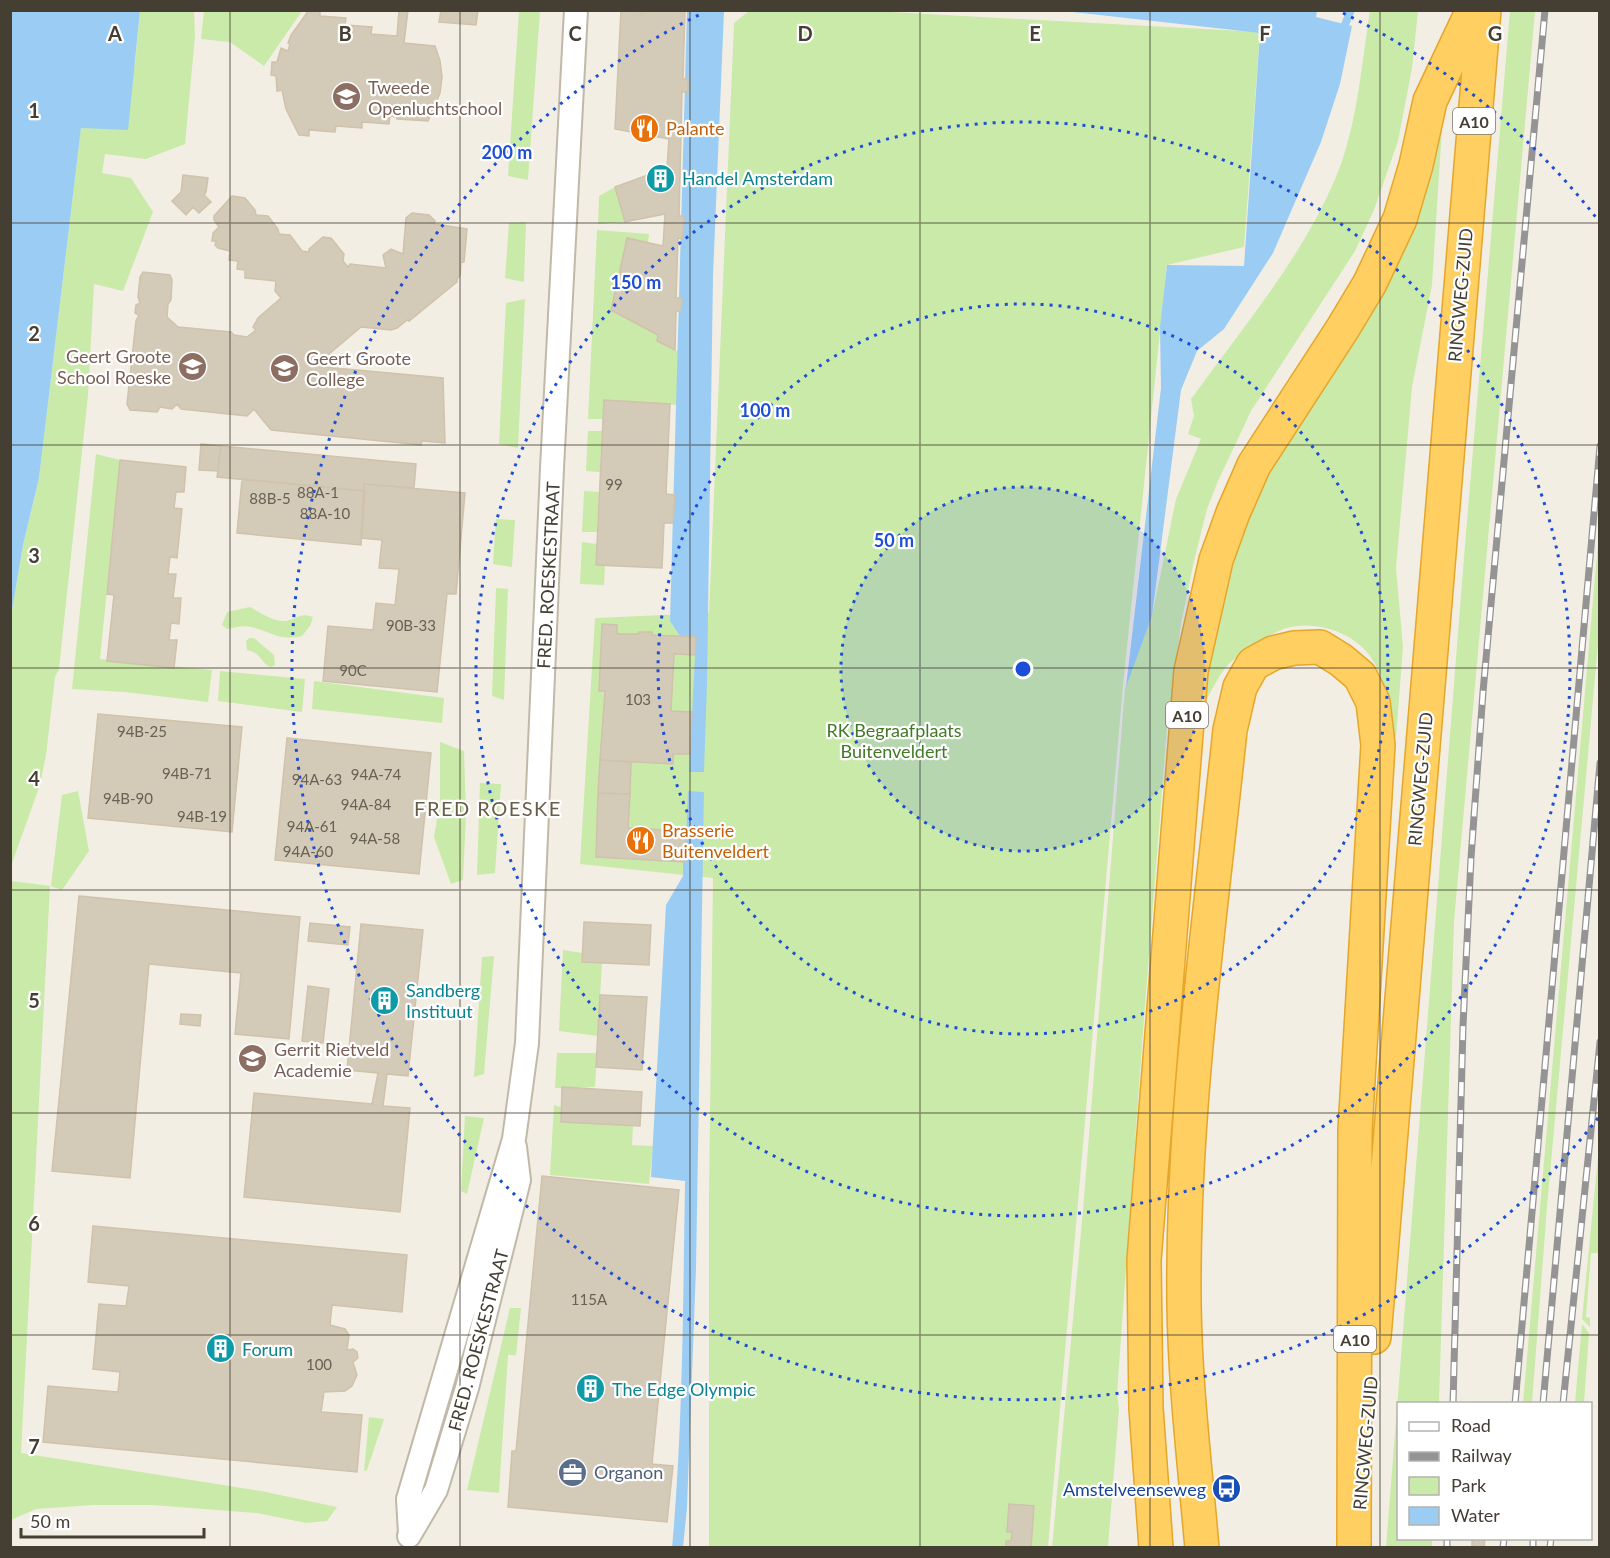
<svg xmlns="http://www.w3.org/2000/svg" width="1610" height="1558" font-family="Lato,sans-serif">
  <rect width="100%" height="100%" fill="#f3eee3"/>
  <path fill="#caeaa9" d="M854,10L1260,32L1244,247L1167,265L1123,685L1048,1547H709V1197L713,878L580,864L595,618L709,613L734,23L749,11Z
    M140,11H194L195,36L185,144L146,159L105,154L102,173L131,178L153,212L123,291L94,284L88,395L59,669L55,677L46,755L40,785L11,866V616L23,545L39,478L81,127L135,64Z
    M204,11V10L302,11L264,66L230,42L201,39Z
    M519,11H540L528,180L508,176Z
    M1370,11H1418L1412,68L1398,141L1374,210L1355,251L1251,411L1218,481L1207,509L1194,561L1181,624L1167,728L1142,1044L1117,1394L1119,1409L1108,1547L1052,1548L1083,1210L1125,688L1152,616L1176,499L1201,439L1188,434L1194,416L1191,399C1241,330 1298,263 1333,184C1357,131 1361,67 1370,11Z
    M1510,11H1535L1454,922L1439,1403L1398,1404V1538L1432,1539V1547H1386L1464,557Z
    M1440,128H1442L1432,285L1412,387L1396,568L1403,647L1396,737L1393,740C1389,715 1387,687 1375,664C1360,634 1318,619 1286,628C1271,633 1239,653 1228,665C1219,674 1213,689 1206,700L1211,638L1232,544Z
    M615,187L625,222L598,224L599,196Z
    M526,222L524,281V282L505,278L509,223Z
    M597,230L649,234L648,243L627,238L611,310L658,335L657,341L679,352L678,405L604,400L603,419H588Z
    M525,299L518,448L499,444L506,303Z
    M588,431H602L600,472L586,471Z
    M96,454L120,460L100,659L212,670L208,702L125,692L72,689Z
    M584,491L599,492L597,532H582Z
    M496,519L515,520L512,567L493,564Z
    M1599,531V633L1547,1207L1532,1403H1523Z
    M582,542L597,544L596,564L605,565L604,585L580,584Z
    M496,588L508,589L504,700L492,696Z
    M250,607C260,612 273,622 286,621C298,619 299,612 313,617L310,626L302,636C277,641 273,632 251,627C244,625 234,628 227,629L222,625L227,612Z
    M249,638H254L274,655L275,665L271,667C261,664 262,653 247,650L246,641Z
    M220,671L305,679L302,712L218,701Z
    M314,681L444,698L442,723L312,709Z
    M440,742L464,751L466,814L463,880L451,884L434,837L440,801Z
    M480,783L501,784L495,873L477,875Z
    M78,791L89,851L62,890L50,886L21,1453L261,1491L337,1507L327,1521L306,1523L257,1513L152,1505H93L36,1509L11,1520V881L51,886L62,795Z
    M563,950L582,953L583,961L602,962L598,1036L559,1031Z
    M494,956L484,1074L474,1077L482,957Z
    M557,1053H597L595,1087L555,1088Z
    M554,1105L561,1107V1122L633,1125L632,1145L653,1146L649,1184L550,1175Z
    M465,1116L484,1118L467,1194L461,1191Z
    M1599,1147V1253H1591L1586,1317L1590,1318V1327L1582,1319Z
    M510,1308H521L516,1355H508L499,1493L467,1490Z
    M1582,1324L1589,1333L1584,1403H1575Z
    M369,1417L384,1419L367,1470L364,1471Z"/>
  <path fill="#9bcdf4" d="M11,10L140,11L128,130L81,128L39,478L23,545L11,616Z
    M687,11H724L713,276L707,684L704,772H689L696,637L680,636L670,621Z
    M1064,11H1317L1316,17L1352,26L1340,84L1321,142L1273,253L1224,329L1197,351L1181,390L1152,616L1126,687L1161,388L1160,327L1167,265L1244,266L1260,33Z
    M688,791L704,792L696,1268L687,1508L683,1547L672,1548C683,1426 683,1303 685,1181L651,1177L666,905L683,876V862H685Z"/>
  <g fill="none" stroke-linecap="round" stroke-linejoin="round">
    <path stroke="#9bcdf4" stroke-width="8" d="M1342,32L1351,10"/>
  </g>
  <path fill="#d4cab8" stroke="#d0c2ab" stroke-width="1.5" d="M309,10H320V16L346,18L345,25L372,27L371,34L397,36L399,10H408L404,43L435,46L440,61L442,77L440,93L428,121L397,119V117L390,116L389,124L362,122V128L336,126L335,132L309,130V136L299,135L286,109L282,90L277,91L276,76L271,75L272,62H277L281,48L288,51L290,44L288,43L291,35Z
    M441,10H478L476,25L439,22Z
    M621,10H637L643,14L644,10H685L683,79H688V92H682L679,216H684L683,239L678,238L676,298H682L681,311H676L675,350L657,341L658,335L611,310L627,238L663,246L665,214L625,222L615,187L667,168L669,139L615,129Z
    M183,175L208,178L206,192L204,195L211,202L199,213L193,207L186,215L172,201L181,192Z
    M232,196L245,198L255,210L256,215L268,216L278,229L279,234L290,235L302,251L309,252V249L323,237L331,238L344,254L343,261L348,267L350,264L386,268L383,255L391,249L403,254L406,218L412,213L429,215L435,221L434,224L467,229L464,262H461L460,276L457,279V282L409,321L407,320L397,328L391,330L361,327L329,354L331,356L324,359V367L443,378L445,443L422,441L421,445L271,430L254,409L247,416L181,409L177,404L172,409L160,407L157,412L130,410L127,404L136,321L139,315L135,313L136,305L140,303L138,297L140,277L143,272L170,275L172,280L171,300L168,304L167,317L178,327L231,332L234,335L247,337L256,330L253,327L258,318L281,298L275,291L276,281L245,278V270L237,269L238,261L229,260L230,251L218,248L215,245L216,241H212L213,233L219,227L214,220V216Z
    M604,400L670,404L666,494L675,495L673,523H664L662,568L596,565Z
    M201,444L221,446L218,471L199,470Z
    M221,446L416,464L414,488L364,484L363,491L217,477Z
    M120,460L186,467L184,492H176L174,508L182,509L177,558L170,557L168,574H176L173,598H181L179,624L171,623L169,640H177L174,668L107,661L114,595L107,594Z
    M242,479L365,491L361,545L237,533Z
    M364,484L465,493L456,594H447L437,692L323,681L328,626L373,630L376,603L395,605L399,569L379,568L382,540L361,538Z
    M602,624L617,625V634H639V632H652V635L696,637L695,655L674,654L671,711L692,712L690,754H673V764L600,760L605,691H599Z
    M98,714L242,727L232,832L88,818Z
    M287,738L431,753L419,874L275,860Z
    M600,760L631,762L630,794L598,793Z
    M598,793L630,794L628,828L686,831L685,862L596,857Z
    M79,896L300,917L289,1039L235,1034L241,973L149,964L130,1178L52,1171Z
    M584,922L651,925L649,965L582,962Z
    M310,923L350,927L348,945L308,941Z
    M361,924L423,930L408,1076L387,1074L383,1106L410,1108L400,1212L244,1197L254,1093L372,1104L378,1073L347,1070Z
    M308,986L329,989L323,1043L302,1041Z
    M600,995L647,997L642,1070L596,1067Z
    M181,1014L201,1015L200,1026L180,1024Z
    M562,1087L642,1092L640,1126L561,1122Z
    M542,1176L679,1190L652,1464L673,1466L667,1522L508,1507L512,1451H516Z
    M93,1226L407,1255L402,1312L332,1305L330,1325L345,1329L349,1335L347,1350L353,1349L357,1352L358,1358L353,1362L357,1375L352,1386L345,1391L324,1392L321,1412L362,1415L357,1472L43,1442L48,1386L118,1392L120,1372L93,1369L99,1304L126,1306L129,1286L88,1282Z
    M1009,1504L1034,1506L1031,1548H1006V1541H1011L1012,1532H1007Z
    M1472,1538H1485L1484,1548H1472Z"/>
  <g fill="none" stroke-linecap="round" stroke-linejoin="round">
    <defs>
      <path id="minor" d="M410,1534L408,1499L514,1139L527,1043L552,468L576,10
        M409,1536L436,1490L467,1388L519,1180L515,1147"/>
      <path id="motorway" d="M1374,1337L1484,10
        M1156,1548L1146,1408L1144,1260L1191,671L1216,560L1233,513L1254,465L1343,328L1370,283L1400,219L1416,165L1430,101L1473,10
        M1202,1548C1195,1467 1185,1385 1184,1303C1182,1111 1210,921 1230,730L1240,687L1253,664L1273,653L1294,648L1320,647L1341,660L1360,676L1373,702L1378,745L1355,1130L1354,1548"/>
    </defs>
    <use href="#minor" stroke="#c1b9a8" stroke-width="26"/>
    <use href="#motorway" stroke="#e5a62a" stroke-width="36"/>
    <use href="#minor" stroke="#fff" stroke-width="22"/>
    <use href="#motorway" stroke="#ffcf61" stroke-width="33"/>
    <defs>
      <path id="rail" d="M1453,1404L1463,1026L1471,858L1483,692L1545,10
        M1515,1404L1600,446
        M1543,1404L1600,763
        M1563,1404L1600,1042
        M1447,1548V1538
        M1503,1548L1504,1538
        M1533,1548V1538
        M1550,1548L1551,1538"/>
    </defs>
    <use href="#rail" stroke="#949494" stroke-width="7"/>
    <use href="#rail" stroke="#fff" stroke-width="4.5" stroke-dasharray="14" stroke-linecap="butt"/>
  </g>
  <path fill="none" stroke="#443e33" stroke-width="1.5" stroke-opacity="0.55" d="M230,10V1548M460,10V1548M690,10V1548M920,10V1548M1150,10V1548M1380,10V1548M10,223H1600M10,445H1600M10,668H1600M10,890H1600M10,1113H1600M10,1335H1600"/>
  <circle cx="1023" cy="669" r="182" fill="#1d4ed8" fill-opacity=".12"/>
  <g fill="none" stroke="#1d4ed8" stroke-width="3" stroke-dasharray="3 6">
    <circle cx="1023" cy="669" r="182"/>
    <circle cx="1023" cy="669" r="365"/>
    <circle cx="1023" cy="669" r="547"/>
    <path d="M1598 1118A730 730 0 1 1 703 13M1343 13A730 730 0 0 1 1598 220"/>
  </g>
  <defs>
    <symbol id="school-disc" viewBox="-11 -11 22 22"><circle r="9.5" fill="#8d6e63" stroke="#fff"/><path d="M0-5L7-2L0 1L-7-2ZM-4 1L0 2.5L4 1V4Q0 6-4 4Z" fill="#fff"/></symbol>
    <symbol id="restaurant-disc" viewBox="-11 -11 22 22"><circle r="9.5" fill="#e8710a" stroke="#fff"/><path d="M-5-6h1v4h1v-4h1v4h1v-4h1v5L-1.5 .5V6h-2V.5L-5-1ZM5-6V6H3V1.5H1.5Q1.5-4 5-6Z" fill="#fff"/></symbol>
    <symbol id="building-disc" viewBox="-11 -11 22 22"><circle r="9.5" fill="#0f9aa8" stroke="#fff"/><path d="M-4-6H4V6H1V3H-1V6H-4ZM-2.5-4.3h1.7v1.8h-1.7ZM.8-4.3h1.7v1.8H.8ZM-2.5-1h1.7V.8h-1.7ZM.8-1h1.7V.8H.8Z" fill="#fff"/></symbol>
    <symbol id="university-disc" viewBox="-11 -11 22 22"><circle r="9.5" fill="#8d6e63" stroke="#fff"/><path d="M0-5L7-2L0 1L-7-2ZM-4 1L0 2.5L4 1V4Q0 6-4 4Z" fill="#fff"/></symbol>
    <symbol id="office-disc" viewBox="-11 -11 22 22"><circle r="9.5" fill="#5c6f8a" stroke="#fff"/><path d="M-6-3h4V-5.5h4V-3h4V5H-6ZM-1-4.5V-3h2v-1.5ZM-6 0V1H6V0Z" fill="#fff"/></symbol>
    <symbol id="bus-disc" viewBox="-11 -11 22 22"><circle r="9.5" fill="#1a4fb4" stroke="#fff"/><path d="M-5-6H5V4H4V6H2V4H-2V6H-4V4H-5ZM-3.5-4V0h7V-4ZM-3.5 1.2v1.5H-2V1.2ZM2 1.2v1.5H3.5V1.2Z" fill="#fff"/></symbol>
  </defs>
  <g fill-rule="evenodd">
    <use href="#school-disc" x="330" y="80" width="33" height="33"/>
    <use href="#restaurant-disc" x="628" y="112" width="33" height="33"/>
    <use href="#building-disc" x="644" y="162" width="33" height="33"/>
    <use href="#school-disc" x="176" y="350" width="33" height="33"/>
    <use href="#school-disc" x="268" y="352" width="33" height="33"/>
    <use href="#restaurant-disc" x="624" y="824" width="33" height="33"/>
    <use href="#building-disc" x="368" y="984" width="33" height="33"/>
    <use href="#university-disc" x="236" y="1042" width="33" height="33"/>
    <use href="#building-disc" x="204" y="1332" width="33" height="33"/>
    <use href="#building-disc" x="574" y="1372" width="33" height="33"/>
    <use href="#office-disc" x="556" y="1456" width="33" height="33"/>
    <use href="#bus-disc" x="1210" y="1472" width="33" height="33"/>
  </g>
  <g text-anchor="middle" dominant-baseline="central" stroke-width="4.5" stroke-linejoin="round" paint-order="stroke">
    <g font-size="15" fill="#686154">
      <text x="614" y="484">99</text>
      <text x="318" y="492">88A-1</text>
      <text x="270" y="498">88B-5</text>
      <text x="325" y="513">88A-10</text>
      <text x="411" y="625">90B-33</text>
      <text x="353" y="670">90C</text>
      <text x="638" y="699">103</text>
      <text x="142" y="731">94B-25</text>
      <text x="187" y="773">94B-71</text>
      <text x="376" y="774">94A-74</text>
      <text x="317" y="779">94A-63</text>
      <text x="128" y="798">94B-90</text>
      <text x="366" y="804">94A-84</text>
      <text x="202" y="816">94B-19</text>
      <text x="312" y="826">94A-61</text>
      <text x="375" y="838">94A-58</text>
      <text x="308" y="851">94A-60</text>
      <text x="589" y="1299">115A</text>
      <text x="319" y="1364">100</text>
    </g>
    <g fill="#fff" stroke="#7c7870" stroke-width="1.5">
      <rect x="1453" y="108" width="42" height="26" rx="4.5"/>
      <rect x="1166" y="702" width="42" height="26" rx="4.5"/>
      <rect x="1334" y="1326" width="42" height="26" rx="4.5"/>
    </g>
    <g font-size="16" font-weight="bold" fill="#443e33">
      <text x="1474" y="121">A10</text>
      <text x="1187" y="715">A10</text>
      <text x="1355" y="1339">A10</text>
    </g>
    <g font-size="18" fill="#785e54" stroke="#fff" text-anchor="start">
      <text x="368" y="87">Tweede<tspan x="368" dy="21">Openluchtschool</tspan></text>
      <text x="171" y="356" text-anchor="end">Geert Groote<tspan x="171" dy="21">School Roeske</tspan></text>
      <text x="306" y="358">Geert Groote<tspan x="306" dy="21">College</tspan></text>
      <text x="274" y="1049">Gerrit Rietveld<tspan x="274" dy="21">Academie</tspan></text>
    </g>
    <g font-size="18" fill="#c56008" stroke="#fff" text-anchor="start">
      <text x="666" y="128">Palante</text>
      <text x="662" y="830">Brasserie<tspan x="662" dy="21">Buitenveldert</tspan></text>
    </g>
    <g font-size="18" fill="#0d838f" stroke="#fff" text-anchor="start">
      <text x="682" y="178">Handel Amsterdam</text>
      <text x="406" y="990">Sandberg<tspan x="406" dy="21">Instituut</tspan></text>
      <text x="242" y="1349">Forum</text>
      <text x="612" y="1389">The Edge Olympic</text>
    </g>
    <g font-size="18" fill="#443e33" stroke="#fff">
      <text transform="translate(1460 295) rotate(-85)">RINGWEG-ZUID</text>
      <text transform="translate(548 575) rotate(-87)">FRED. ROESKESTRAAT</text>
      <text transform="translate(1420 779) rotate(-85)">RINGWEG-ZUID</text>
      <text transform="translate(478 1340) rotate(-75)">FRED. ROESKESTRAAT</text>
      <text transform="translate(1365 1443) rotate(-85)">RINGWEG-ZUID</text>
    </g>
    <g font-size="18" fill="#417924" stroke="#fff">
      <text x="894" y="730">RK Begraafplaats<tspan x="894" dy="21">Buitenveldert</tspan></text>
    </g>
    <g font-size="18" fill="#4e5e75" stroke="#fff" text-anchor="start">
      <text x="594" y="1472">Organon</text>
    </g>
    <g font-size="18" fill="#164399" stroke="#fff" text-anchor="end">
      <text x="1206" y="1489">Amstelveenseweg</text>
    </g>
    <g font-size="20" letter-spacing="1.5" fill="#685d4a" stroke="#fff">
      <text x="488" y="808">FRED ROESKE</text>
    </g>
  </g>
  <g font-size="20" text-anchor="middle" font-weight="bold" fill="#443e33" stroke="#fff" stroke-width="4.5" stroke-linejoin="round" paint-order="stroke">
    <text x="115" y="41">A</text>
    <text x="345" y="41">B</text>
    <text x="575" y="41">C</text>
    <text x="805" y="41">D</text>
    <text x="1035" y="41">E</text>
    <text x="1265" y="41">F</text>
    <text x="1495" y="41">G</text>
    <text x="34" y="118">1</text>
    <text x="34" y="341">2</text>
    <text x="34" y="563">3</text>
    <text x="34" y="786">4</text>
    <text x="34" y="1008">5</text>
    <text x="34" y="1231">6</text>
    <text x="34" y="1454">7</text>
  </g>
  <circle cx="1023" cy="669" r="9" fill="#1d4ed8" stroke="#fff" stroke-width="3"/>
  <g font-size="18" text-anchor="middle" font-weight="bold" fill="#1d4ed8" stroke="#fff" stroke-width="4.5" stroke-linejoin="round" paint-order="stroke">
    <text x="507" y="159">200 m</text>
    <text x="636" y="289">150 m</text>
    <text x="765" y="417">100 m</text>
    <text x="894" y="547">50 m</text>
  </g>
  <rect width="1610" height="1558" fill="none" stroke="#443e33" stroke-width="24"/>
  <rect x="1397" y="1402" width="195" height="138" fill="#ffffff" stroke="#b4b2ad" stroke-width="1.5"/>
  <rect x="1409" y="1422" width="30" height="9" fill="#ffffff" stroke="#b4b2ad" stroke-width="1.5"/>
  <text x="1451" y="1432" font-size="18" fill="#443e33">Road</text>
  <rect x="1409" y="1452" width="30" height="9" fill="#949494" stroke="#b4b2ad" stroke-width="1.5"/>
  <text x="1451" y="1462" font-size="18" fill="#443e33">Railway</text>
  <rect x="1409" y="1477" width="30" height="18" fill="#caeaa9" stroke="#b4b2ad" stroke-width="1.5"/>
  <text x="1451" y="1492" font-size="18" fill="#443e33">Park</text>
  <rect x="1409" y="1507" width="30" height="18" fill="#9bcdf4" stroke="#b4b2ad" stroke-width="1.5"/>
  <text x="1451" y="1522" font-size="18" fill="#443e33">Water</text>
  <path d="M21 1528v9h183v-9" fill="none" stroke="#443e33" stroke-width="3"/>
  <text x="30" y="1528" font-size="18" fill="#443e33" stroke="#ffffff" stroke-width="4.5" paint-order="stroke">50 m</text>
</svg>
